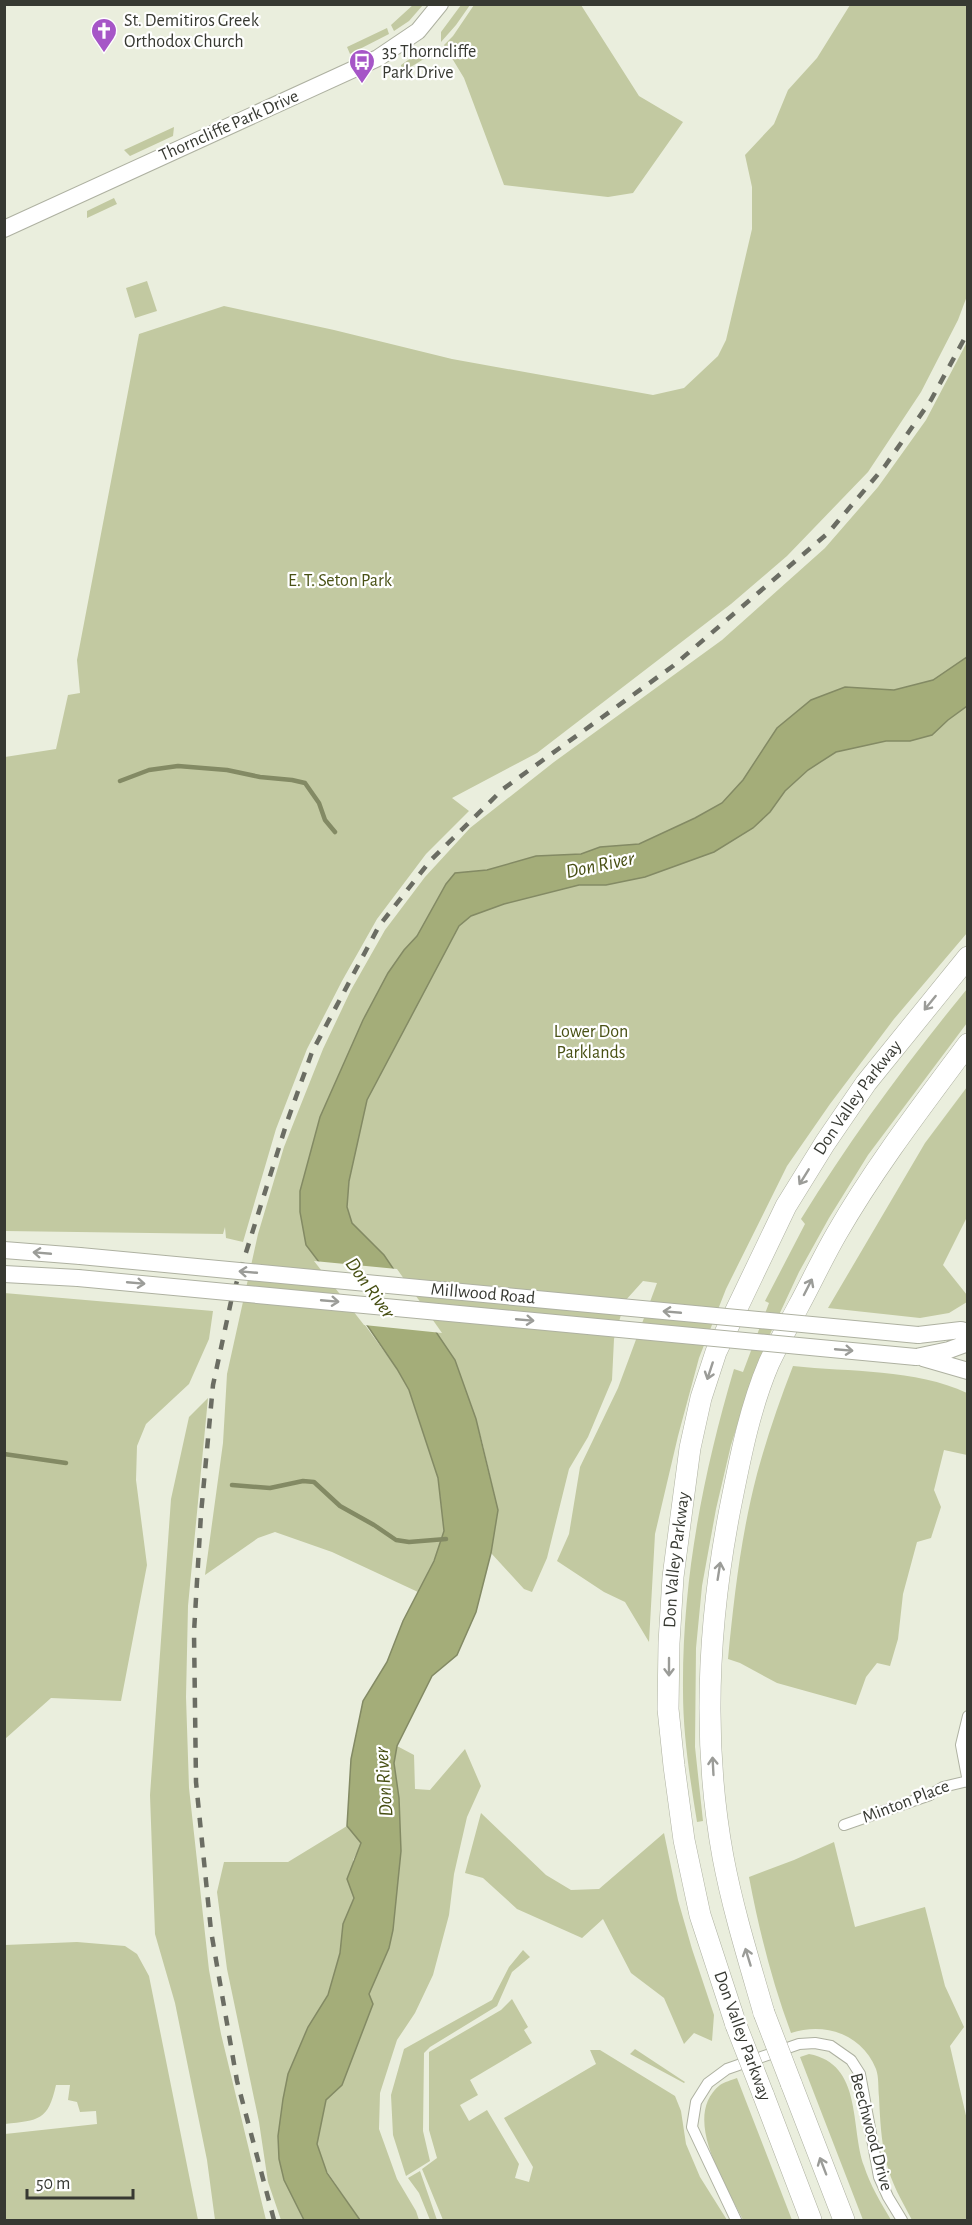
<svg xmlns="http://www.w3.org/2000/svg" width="972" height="2225" font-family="'Alegreya Sans',sans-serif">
  <rect width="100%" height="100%" fill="#eaeedd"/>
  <path fill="#c2c9a1" d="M414,4L423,5L409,21L394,31L391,25Z
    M461,5H470L456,25L441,42V32Z
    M474,5H581L639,96L683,122L633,193L608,197L504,185L464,78L444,45L453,36Z
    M850,5H968L967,296L958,320L921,392L868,472L787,556L731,604L537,753L452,798L469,811L426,854L377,919L342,981L307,1049L276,1129L243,1242L226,1238L225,1227L223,1234L5,1231V757L56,749L68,695L80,693L77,660L139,334L224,306L334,330L452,359L653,395L684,388L718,356L726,340L752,229V187L745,155L774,124L788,90L817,58Z
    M387,28L389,34L350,54L347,47Z
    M418,53L427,57L401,73V65Z
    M174,127L173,136L130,156L124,150Z
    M114,198L117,204L87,218V211Z
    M147,281L157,311L135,318L126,288Z
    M967,342V933L894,1019L830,1104L787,1166L726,1289L699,1358L678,1436L655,1534L649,1642L625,1602L604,1592L557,1561L569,1534L580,1467L618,1388L657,1283L643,1281L625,1301L614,1339L612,1380L588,1437L569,1469L547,1558L532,1592L524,1589L491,1553L498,1510L482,1441L471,1404L464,1387L311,1251L397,1369L409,1390L423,1429L438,1478L444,1532L434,1561L418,1592L332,1552L275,1532L258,1538L205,1575L223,1443L227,1374L258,1234L284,1147L323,1049L351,990L385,930L425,877L470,828L554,762L722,640L825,548L878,487L926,420Z
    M967,989V1023L868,1155L829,1218L799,1272L771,1332L753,1377L731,1445L716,1509L702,1586L696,1648L695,1747L703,1821L697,1822C690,1779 683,1735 683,1691C682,1580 703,1474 734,1369L743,1372L769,1303L765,1301L805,1224L801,1219C851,1138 907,1062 967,989Z
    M967,1087V1217L943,1265L967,1295V1302L949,1313L920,1318L828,1308L925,1143Z
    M4,1293L213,1311L209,1339L189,1384L146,1424L137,1446L136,1480L147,1565L121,1701L51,1698L5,1739Z
    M793,1366C849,1372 916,1369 967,1393V1455L944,1450L934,1490L941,1507L931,1538L917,1542L903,1594L898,1639L890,1666L877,1663L866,1677L856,1705L777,1683L740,1663L728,1659C734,1597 741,1535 757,1474C767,1437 779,1402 793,1366Z
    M208,1398L188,1606L186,1697L189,1788L209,1970L221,2034L266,2220H215L207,2160L175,2003L155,1934L150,1795L171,1499L189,1417Z
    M397,1746L414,1755L415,1789L430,1790L465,1749L481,1786L467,1817L454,1874L449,1915L433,1975L415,2013L397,2040L380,2093L379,2129L397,2179L416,2211L419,2220H360L326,2170L317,2144L326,2100L342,2085L369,1994L389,1948L393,1930L401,1851L399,1798L394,1763Z
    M481,1813L546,1875L571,1890L599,1889L664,1833L678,1900L692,1949L714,2015L712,2041L694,2033L684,2044L664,1998L631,1973L603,1919L582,1938L517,1909L483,1878L465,1873Z
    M347,1826L362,1843L353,1860L354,1898L343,1924L340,1953L334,1976L328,1996L308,2027L288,2074L283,2099L278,2136L279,2159L284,2180L304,2220H281L268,2182L259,2122L227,1969L217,1892L224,1862H288Z
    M834,1842L855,1927L925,1907L945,1986L964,2027L950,2046L967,2120V2220H912C902,2201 891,2183 886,2161C881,2140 880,2118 879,2097C878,2088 879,2077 876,2069C862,2034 825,2022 791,2033C772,1982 759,1930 749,1877L794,1860Z
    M77,1942L125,1946L137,1954L149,1976L198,2220H5V2134L97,2124L96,2111L80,2112L77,2102L68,2100L70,2085H56C48,2121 39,2120 5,2124V1945Z
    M523,1950L530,1957L512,1972L497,2006L430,2047L424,2053L423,2131L430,2161L406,2176L393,2135L391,2095L404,2049L492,2000L509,1967Z
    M512,1999L528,2027L524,2030L532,2043L470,2080L478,2095L460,2105L469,2121L487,2110L519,2164L515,2178L529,2182L533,2167L504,2118L596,2064L590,2050H600L675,2096L681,2111L686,2144L700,2177L727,2220H443L422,2169L437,2158L429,2130V2052L501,2010Z
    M635,2049L685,2082L684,2083L630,2054Z
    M809,2054C863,2064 850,2127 864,2166C870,2185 881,2203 891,2220H863L800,2057Z
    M737,2078L792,2220H743C727,2186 680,2117 720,2085C724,2082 732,2080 737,2078Z
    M420,2171L437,2220H430L419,2193L408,2178Z"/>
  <path fill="#a4ad79" stroke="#838a64" stroke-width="1.5" d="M967,657V706L948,720L932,735L910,741H886L836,752L808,770L785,791L770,812L753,828L714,852L645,877L606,885H579L504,904L471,916L459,926L367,1100L349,1181L347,1207L352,1223L384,1255L455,1360L476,1419L498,1510L491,1553L476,1612L457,1655L432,1676L397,1746L394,1763L399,1798L401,1851L393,1930L389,1948L369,1994L373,2004L342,2085L326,2100L317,2144L327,2173L360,2220H304L284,2180L279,2159L278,2136L283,2099L288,2074L308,2027L328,1995L340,1953L343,1924L354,1898L347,1879L361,1843L347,1826L351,1759L363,1701L387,1662L403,1621L434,1561L444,1531L438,1478L409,1390L397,1369L367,1325L306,1245L300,1212V1191L320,1117L363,1020L388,973L404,950L417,936L446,884L455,873L487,870L536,856L581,854L600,847L639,844L695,818L722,803L743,780L777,728L811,700L845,687L894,690L933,680Z"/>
  <path fill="#eaeedd" d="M314,1261L397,1269L442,1333L364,1325Z"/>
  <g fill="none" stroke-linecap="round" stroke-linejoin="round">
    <path stroke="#838a64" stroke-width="4.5" d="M120,781L149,770L178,766L227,770L260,777L292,780L305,783L319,803L325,820L335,832
      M4,1454L66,1463
      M232,1485L270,1488L303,1481L314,1482L340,1506L374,1525L396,1540L409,1542L446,1539"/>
    <defs>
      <path id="street" d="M968,1716L961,1745L968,1782
        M844,1825L930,1795L943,1787L968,1781
        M736,2220L692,2127L696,2102L708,2083L727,2069L799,2044L815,2043L831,2046L851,2060L860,2074L879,2177L888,2197L902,2220"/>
      <path id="secondary" d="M4,229L378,58L418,31L440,4
        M4,1250L80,1256
        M4,1274L78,1278
        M918,1335L961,1330L968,1332
        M916,1357L949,1350L968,1343
        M923,1358L968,1371"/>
      <g id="highway">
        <path d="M764,2013C749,1961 733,1910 723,1857C702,1742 708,1623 730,1509C740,1459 749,1410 769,1363C778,1344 788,1326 798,1307C811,1283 823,1257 837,1233C875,1167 922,1106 968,1044"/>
        <path id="s1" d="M736,2025L700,1915L684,1840L674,1766L668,1709L669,1643L673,1577L690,1448L701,1398L716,1352L786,1206L825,1143L866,1083L968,957"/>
        <path d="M791,2083L844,2220"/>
        <path d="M763,2094L811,2220"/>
      </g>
    </defs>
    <use href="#street" stroke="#aeb1a1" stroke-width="12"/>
    <use href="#secondary" stroke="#aeb1a1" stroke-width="18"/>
    <use href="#highway" stroke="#aeb1a1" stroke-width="22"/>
    <use href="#street" stroke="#fff" stroke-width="10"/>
    <use href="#secondary" stroke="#fff" stroke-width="16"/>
    <use href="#highway" stroke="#fff" stroke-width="21"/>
    <path stroke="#6b6d63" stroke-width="4.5" stroke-dasharray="10 10" stroke-linecap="butt" d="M274,2220L237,2081L211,1931L196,1782L194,1632L201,1514L213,1385L232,1297L287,1122L312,1052L379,926L430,861L503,789L673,666L828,533L885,466L931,400L968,332"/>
    <defs>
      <path id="secondary-bridge" d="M80,1256L918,1335
        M78,1278L916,1357"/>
      <path id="highway-bridge" d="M764,2013L791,2083
        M736,2025L763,2094"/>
    </defs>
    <use href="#secondary-bridge" stroke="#aeb1a1" stroke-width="18" stroke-linecap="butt"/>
    <use href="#highway-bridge" stroke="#aeb1a1" stroke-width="22" stroke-linecap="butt"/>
    <use href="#secondary-bridge" stroke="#fff" stroke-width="16"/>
    <use href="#highway-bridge" stroke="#fff" stroke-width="21"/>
  </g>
  <defs><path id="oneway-shaft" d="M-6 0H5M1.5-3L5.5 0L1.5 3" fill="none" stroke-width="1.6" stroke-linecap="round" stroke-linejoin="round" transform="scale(1.5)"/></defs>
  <g stroke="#9b9c98">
    <use href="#oneway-shaft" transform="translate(930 1003) rotate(129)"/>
    <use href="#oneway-shaft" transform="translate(804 1177) rotate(122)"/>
    <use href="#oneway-shaft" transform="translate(42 1253) rotate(-175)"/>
    <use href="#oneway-shaft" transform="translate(248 1272) rotate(-175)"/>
    <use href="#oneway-shaft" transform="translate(136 1283) rotate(5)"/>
    <use href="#oneway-shaft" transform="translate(808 1287) rotate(-63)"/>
    <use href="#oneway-shaft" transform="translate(330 1301) rotate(5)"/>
    <use href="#oneway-shaft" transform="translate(672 1312) rotate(-175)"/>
    <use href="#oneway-shaft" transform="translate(525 1320) rotate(5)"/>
    <use href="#oneway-shaft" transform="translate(844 1350) rotate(5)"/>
    <use href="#oneway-shaft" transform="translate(710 1371) rotate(108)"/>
    <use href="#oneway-shaft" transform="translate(719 1571) rotate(-81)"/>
    <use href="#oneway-shaft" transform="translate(669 1667) rotate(90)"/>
    <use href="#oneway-shaft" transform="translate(713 1766) rotate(-93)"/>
    <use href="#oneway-shaft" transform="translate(748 1957) rotate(-107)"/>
    <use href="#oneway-shaft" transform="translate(823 2166) rotate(-111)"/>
  </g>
  <defs>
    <symbol id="church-pin" viewBox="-11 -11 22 30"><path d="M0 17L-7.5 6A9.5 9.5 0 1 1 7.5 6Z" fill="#a656c7" stroke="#fff"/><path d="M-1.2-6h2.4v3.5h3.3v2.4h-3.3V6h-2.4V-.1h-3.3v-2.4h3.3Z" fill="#fff"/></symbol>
    <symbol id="bus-pin" viewBox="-11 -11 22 30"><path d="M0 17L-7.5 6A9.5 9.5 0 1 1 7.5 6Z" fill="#a656c7" stroke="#fff"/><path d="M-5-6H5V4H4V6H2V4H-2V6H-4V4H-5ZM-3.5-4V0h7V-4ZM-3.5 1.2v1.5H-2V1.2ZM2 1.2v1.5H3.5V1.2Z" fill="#fff"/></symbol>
  </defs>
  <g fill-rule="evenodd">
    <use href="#church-pin" x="89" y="16" width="30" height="40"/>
    <use href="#bus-pin" x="347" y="47" width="30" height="40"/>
  </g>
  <g text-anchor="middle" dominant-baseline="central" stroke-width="4.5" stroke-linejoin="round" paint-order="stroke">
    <g font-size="18" fill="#373932" stroke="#fff" text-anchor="start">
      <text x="124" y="21">St. Demitiros Greek<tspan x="124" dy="21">Orthodox Church</tspan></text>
      <text x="382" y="52">35 Thorncliffe<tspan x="382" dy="21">Park Drive</tspan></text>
    </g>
    <g font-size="18" fill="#373932" stroke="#fff">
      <text transform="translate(229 126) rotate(-24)">Thorncliffe Park Drive</text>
      <text stroke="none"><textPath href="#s1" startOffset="978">Don Valley Parkway</textPath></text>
      <text transform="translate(483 1294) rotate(5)">Millwood Road</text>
      <text stroke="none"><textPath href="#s1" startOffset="474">Don Valley Parkway</textPath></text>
      <text transform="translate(906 1802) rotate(-21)">Minton Place</text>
      <text transform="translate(742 2036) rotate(70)">Don Valley Parkway</text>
      <text transform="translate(871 2132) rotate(75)">Beechwood Drive</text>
    </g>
    <g font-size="18" fill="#495115" stroke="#fff">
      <text x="340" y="581">E. T. Seton Park</text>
      <text x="591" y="1032">Lower Don<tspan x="591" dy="21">Parklands</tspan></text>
    </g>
    <g font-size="20" font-style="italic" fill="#474f13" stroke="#fff">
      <text transform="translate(600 865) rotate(-12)">Don River</text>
      <text transform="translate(370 1288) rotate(54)">Don River</text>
      <text transform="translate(384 1782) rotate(-94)">Don River</text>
    </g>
  </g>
  <rect width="972" height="2225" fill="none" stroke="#373932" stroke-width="12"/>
  <path d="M27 2189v9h106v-9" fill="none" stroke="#373932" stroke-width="3"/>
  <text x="36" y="2189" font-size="18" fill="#373932" stroke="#ffffff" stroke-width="4.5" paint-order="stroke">50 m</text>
</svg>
